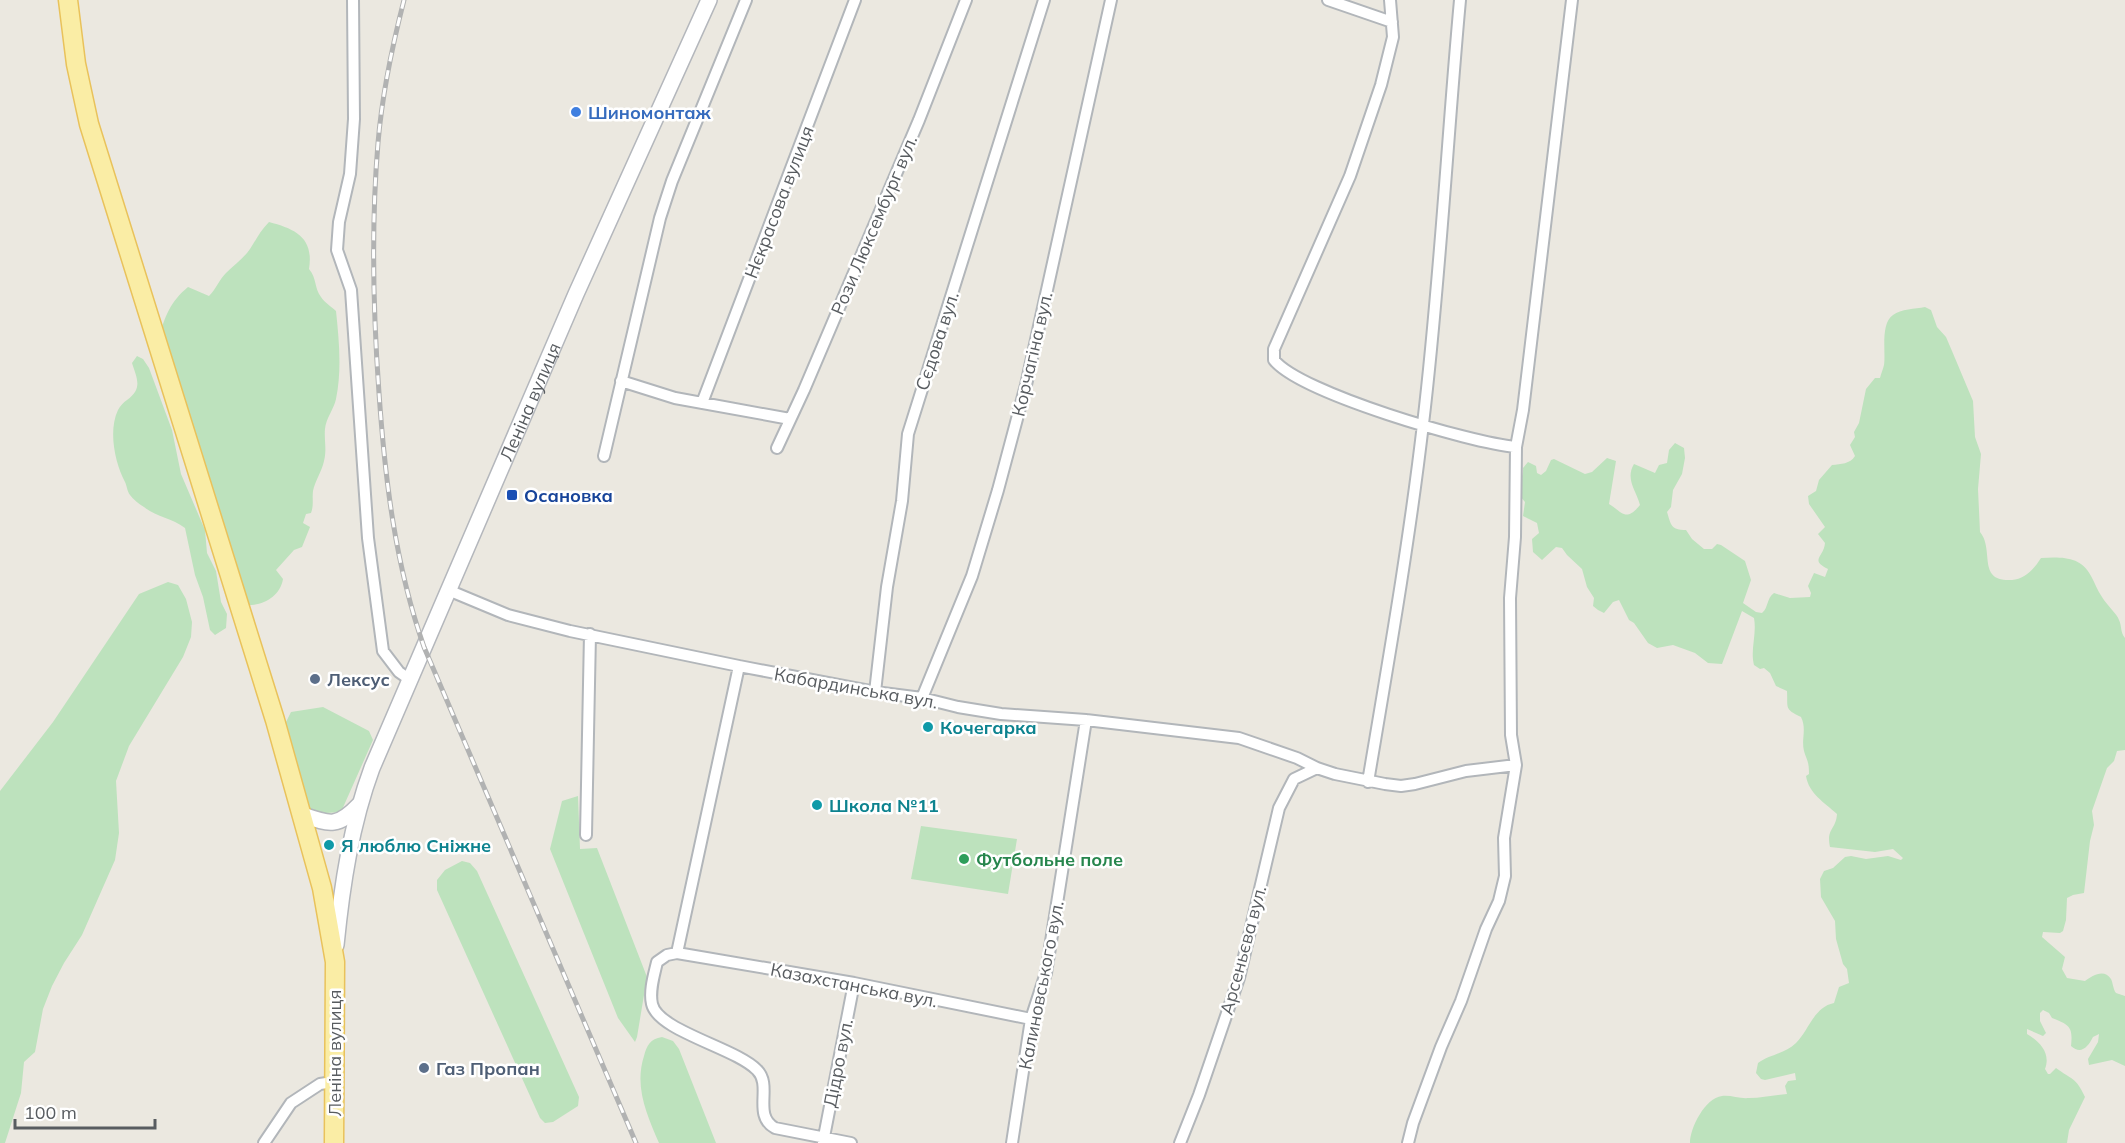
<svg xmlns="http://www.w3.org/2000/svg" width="2125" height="1143" font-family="Mulish,sans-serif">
  <rect width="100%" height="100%" fill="#ebe8e0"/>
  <path fill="#bde2bd" d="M269,222C296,229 314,238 309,269C317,278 314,288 321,297C325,303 332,307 336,311C339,340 342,370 336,399C334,409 326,418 325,429C324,439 327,449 324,461C322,471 315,481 313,491C312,499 314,505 311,513L306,514L303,523L310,527L302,547L294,550L276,570L283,579C280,598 260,607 243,605L159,339C164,317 171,301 188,287L209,296C216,289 219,280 226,273C234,265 243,259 250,249C256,240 260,231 269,222Z
    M1925,307L1931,310L1937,327L1946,337L1952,351L1973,401L1975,437L1981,454L1978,489L1980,532C1995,550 1976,582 2012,580C2025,579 2034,569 2041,558C2061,557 2081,556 2091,576C2095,583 2097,590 2102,597C2106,604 2117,614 2119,620C2122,626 2120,632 2125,638V750L2117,751L2114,761L2107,768L2092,811L2094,825L2090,841L2084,893L2073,895L2067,898L2066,920L2063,931L2060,933L2043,932L2042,937L2065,957L2062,969L2067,978L2085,981C2092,976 2104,968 2111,979C2113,983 2113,989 2116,993L2125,996V1066L2112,1060L2089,1065L2088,1059L2098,1042L2099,1034L2093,1037C2088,1047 2081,1055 2071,1046C2073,1027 2070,1025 2052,1018L2049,1013L2043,1010L2040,1013V1021L2046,1033L2043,1036L2027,1029V1034C2040,1042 2051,1053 2045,1069L2048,1074H2050L2056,1068C2072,1080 2076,1077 2085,1097L2069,1130L2067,1143H1690C1690,1128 1705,1098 1722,1096C1731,1095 1740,1099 1749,1098C1762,1098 1774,1095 1787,1094L1785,1086L1788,1081L1796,1080L1795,1073L1765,1080L1761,1079L1756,1073L1758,1063C1770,1054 1785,1054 1796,1043C1809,1030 1814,1007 1834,1003L1839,987L1849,983L1847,969L1843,964L1836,939L1835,921L1821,897L1820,879L1824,871L1833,868L1845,857L1851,856L1866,859L1888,856L1901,860L1903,858L1893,849L1875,852L1830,847C1826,828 1836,830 1837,814C1824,802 1809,794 1806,776L1809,774C1809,761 1807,761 1804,751C1801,739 1807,729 1801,717C1784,709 1788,708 1787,691L1776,686L1770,673L1764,668L1760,669L1754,665C1750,649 1757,635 1754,618L1742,611L1722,664L1708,663L1695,653L1673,645L1657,648L1648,643L1634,623L1629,620L1619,600L1613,602L1604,613L1598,610L1593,606L1594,598L1587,587L1582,569L1567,555L1562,548L1556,547L1542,560L1533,552L1532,539L1539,533L1537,523L1523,516L1525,502C1523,499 1520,497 1518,494C1516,489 1524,476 1523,468L1528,462L1536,466L1537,473L1541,475L1546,471L1551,460L1554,459L1585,474L1592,472L1607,458L1616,461L1609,504C1623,513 1626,522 1640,505C1636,490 1625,479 1634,464L1655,473L1659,465L1667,463L1669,450L1675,443L1684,448L1685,458L1682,474L1673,490L1671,507L1667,512C1671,525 1671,530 1686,530L1692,539L1704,549H1712L1717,544L1721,545L1745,561L1751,580L1743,603L1756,612L1762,613C1769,607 1766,599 1774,593L1790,598L1810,597L1811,593L1808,586L1814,573L1825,577L1828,569C1809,560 1824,557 1825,543L1818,534L1825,527L1809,504L1808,496L1816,491L1819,480L1832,465C1841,464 1850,464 1855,456L1850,445L1855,437L1854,432L1859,423L1866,389L1875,378H1880C1881,374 1883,369 1884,365C1886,352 1880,324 1893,315C1901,309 1915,309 1925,307Z
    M137,356L143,359L149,368L172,430L181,474L205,530L207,553L216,571L221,602L227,614L226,628L215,635L210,630L203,597L195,575L185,528C172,518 156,517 144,507C139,504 133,499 130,495C127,491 127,486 125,482C115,463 108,431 118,410C120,406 124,402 127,400C143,388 137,379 132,363Z
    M168,582L178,585L186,599L192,622L191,637L183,657L129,746L116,781L119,833L115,860L82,935L64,963L52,986L43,1009L35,1052L24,1062L21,1093L5,1143H0V791L53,722L139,594Z
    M323,707L369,731L373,740L341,812L311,814L285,724L291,712Z
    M578,796L580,849L597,848L647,977L637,1037L635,1042L618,1018L550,849L562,801Z
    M921,826L1017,839L1008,894L911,879Z
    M462,861L470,863L477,871L579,1097L578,1106L553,1122L545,1123L540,1118L437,890V880L445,870Z
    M662,1037L673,1041L679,1049L716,1143H659C647,1115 634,1087 644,1056C647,1045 650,1039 662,1037Z"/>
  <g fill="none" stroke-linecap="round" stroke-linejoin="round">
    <defs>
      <path id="minor" d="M353,0L354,119L350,174L339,222L337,250L351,290L368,538L383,651L399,672L409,679
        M1328,0L1392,22
        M1390,0L1393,37L1381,85L1350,176L1274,349V360C1300,393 1471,443 1516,447
        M621,381L675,398L790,419
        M702,403L855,0
        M777,448L804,390L919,120L966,0
        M604,456L660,218L672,181L746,0
        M448,590L508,615L570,631L739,666L875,692L922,698L958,707L1001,714L1086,720L1239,738L1297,758L1317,768L1335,774L1385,784L1401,786L1415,784L1466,771L1516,765
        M739,666L677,953L667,955L657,962C654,975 649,991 652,1004C658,1031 736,1048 757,1070C773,1086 752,1115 775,1128L851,1143
        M875,692L887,587L902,501L908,434L1044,0
        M922,698L972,576L998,490L1026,385L1111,0
        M1368,782C1388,663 1409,544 1423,424C1440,283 1447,141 1460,0
        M586,835L590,634
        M677,953L854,983L1031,1019
        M823,1142L854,983
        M264,1143L291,1103L320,1084L333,1082
        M1012,1143L1031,1019L1046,973L1086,720
        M1180,1143L1199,1095L1239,978L1279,808L1294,779L1317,768
        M1408,1143L1413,1123L1441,1047L1461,1001L1486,929L1499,901L1505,876L1504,838L1516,765L1511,735L1510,598L1515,537L1516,447L1523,410L1572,0"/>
      <g id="secondary">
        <path d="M303,815C331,825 338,827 359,805"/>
        <path id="s1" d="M336,945C342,885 351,825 372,768L576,294L709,0"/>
      </g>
      <path id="primary" d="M68,0L76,64L89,124L275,720L322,888L335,962L334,1143"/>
    </defs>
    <use href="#minor" stroke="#b2b6ba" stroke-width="14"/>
    <use href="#secondary" stroke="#b4b7bc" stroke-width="18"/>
    <use href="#primary" stroke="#e9c25b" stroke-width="21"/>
    <use href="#minor" stroke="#fff" stroke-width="10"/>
    <use href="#secondary" stroke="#fff" stroke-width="15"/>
    <use href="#primary" stroke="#faeda5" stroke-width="18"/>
    <defs>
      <path id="rail" d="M404,0C392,47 382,95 378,143C371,226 373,310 379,393C385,479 395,564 424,647L636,1143"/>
    </defs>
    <use href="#rail" stroke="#b1b2b2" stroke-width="5"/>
    <use href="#rail" stroke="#fff" stroke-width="3" stroke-dasharray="9" stroke-linecap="butt"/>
  </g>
  <circle fill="#3f7fe0" stroke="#fff" stroke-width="2" cx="576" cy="112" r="6"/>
  <rect fill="#1a4fb4" stroke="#fff" stroke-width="2" x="506" y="489" width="12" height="12" rx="3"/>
  <g fill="#5c6f8a" stroke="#fff" stroke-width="2">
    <circle cx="315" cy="679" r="6"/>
    <circle cx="424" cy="1068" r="6"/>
  </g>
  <g fill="#0f9aa8" stroke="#fff" stroke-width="2">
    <circle cx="928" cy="727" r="6"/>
    <circle cx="817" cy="805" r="6"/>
    <circle cx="329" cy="845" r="6"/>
  </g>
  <circle fill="#2e9e5b" stroke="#fff" stroke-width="2" cx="964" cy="859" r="6"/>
  <g text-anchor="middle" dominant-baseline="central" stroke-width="5" stroke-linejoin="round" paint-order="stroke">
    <g font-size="18" font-weight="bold" fill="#366cbe" stroke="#fff" text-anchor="start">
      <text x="588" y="112">Шиномонтаж</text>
    </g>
    <g font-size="18" fill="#585c60" stroke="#fff">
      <text transform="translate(779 202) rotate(-69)">Нєкрасова вулиця</text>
      <text transform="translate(874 225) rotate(-67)">Рози Люксембург вул.</text>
      <text transform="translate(937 341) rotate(-72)">Сєдова вул.</text>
      <text transform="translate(1032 354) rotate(-77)">Корчагіна вул.</text>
      <text stroke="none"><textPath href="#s1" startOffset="580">Леніна вулиця</textPath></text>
      <text transform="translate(856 688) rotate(10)">Кабардинська вул.</text>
      <text transform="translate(1243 950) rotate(-75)">Арсеньєва вул.</text>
      <text transform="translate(854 985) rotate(11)">Казахстанська вул.</text>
      <text transform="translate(1041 985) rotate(-79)">Калиновського вул.</text>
      <text transform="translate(334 1053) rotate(-90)">Леніна вулиця</text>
      <text transform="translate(838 1063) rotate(-79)">Дідро вул.</text>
    </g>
    <g font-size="18" font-weight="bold" fill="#164399" stroke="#fff" text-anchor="start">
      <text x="524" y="495">Осановка</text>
    </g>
    <g font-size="18" font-weight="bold" fill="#4e5e75" stroke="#fff" text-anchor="start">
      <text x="327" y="679">Лексус</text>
      <text x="436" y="1068">Газ Пропан</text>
    </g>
    <g font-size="18" font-weight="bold" fill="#0d838f" stroke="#fff" text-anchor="start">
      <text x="940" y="727">Кочегарка</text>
      <text x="829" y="805">Школа №11</text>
      <text x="341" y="845">Я люблю Сніжне</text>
    </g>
    <g font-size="18" font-weight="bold" fill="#27864d" stroke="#fff" text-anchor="start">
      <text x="976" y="859">Футбольне поле</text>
    </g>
  </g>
  <path d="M15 1119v9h140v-9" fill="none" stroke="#585c60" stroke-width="3"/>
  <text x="24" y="1119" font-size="18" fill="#585c60" stroke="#ffffff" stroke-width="4.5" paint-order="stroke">100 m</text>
</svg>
